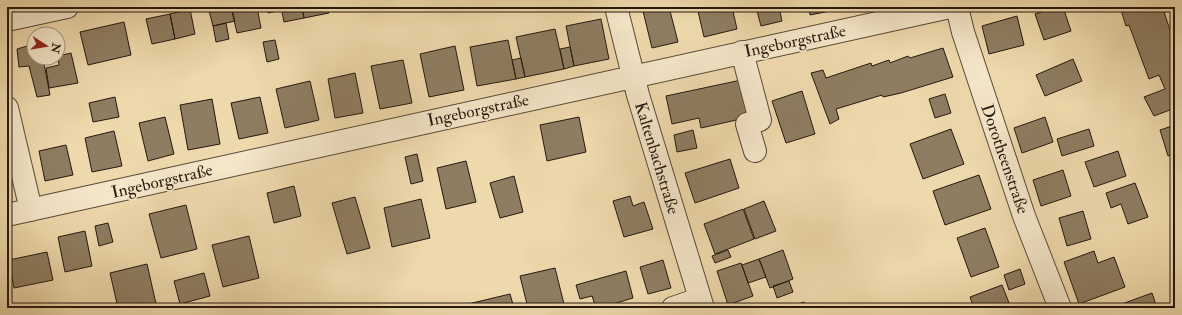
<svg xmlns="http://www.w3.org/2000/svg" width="1182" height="315" font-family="'IM FELL Double Pica',serif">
  <rect width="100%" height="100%" fill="#eed9ac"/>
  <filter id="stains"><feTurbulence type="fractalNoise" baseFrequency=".005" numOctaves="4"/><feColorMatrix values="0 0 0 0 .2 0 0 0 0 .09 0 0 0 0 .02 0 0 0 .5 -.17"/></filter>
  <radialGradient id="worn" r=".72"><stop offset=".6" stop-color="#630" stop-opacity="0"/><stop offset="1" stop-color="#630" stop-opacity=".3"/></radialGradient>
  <path fill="#8e7d61" stroke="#25190f" d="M208,7H231L235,21L213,26Z
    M231,7H257L261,28L237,33Z
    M267,7H277L278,11L268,13Z
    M281,7H302L304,18L284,22Z
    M302,7H327L329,13L304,18Z
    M642,7H669L678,42L652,48Z
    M697,7H732L737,29L704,37Z
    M756,7H779L782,21L761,26Z
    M809,7H829L830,11L810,15Z
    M1056,7H1063L1071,31L1044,40L1035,14Z
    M1120,7H1164L1166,12H1164L1175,45V108L1154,116L1144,97L1165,89L1159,75L1149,79L1129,25L1126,26Z
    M190,9L195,34L175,39L170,14Z
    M170,14L175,39L152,44L146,19Z
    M1017,16L1024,45L989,54L982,26Z
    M601,19L609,59L574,66L566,26Z
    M124,22L131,55L88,65L80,32Z
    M226,23L229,39L216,42L213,26Z
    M555,29L564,69L525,77L516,37Z
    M275,40L279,59L267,62L263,42Z
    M508,40L516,79L477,86L470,47Z
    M34,44V58H43L50,95L37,97L29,66L19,67L17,49Z
    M455,46L464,90L429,97L420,54Z
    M570,47L574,66L564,69L560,49Z
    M943,48L953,77L901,93L883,97L882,95L836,109L839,119L830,124L811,73L823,70L826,78L871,63L872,66L889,60L890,63L908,56L910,58Z
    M71,53L78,83L49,88L46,68L59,65L58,56Z
    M521,58L525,77L516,79L512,60Z
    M1073,59L1082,81L1045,96L1036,75Z
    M403,60L412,103L380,109L371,66Z
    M355,73L363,113L335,118L328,79Z
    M746,79L754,116L701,128L699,118L672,124L666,96Z
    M310,81L319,120L285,128L276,89Z
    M802,91L815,134L786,143L772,101Z
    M945,94L951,113L935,118L929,99Z
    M115,97L119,117L93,122L89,103Z
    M260,97L268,133L239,139L231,103Z
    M212,99L220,144L188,150L180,105Z
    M165,117L174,154L148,161L139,123Z
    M579,117L586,152L547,161L540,125Z
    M1045,117L1053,142L1022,153L1014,128Z
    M1175,125V153L1168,156L1160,130Z
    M951,129L964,164L923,179L910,144Z
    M1089,129L1094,146L1062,156L1057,139Z
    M693,130L697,148L677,152L674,135Z
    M114,131L122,166L92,172L85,138Z
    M66,145L73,175L45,181L39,151Z
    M1118,151L1126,176L1094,187L1085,162Z
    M417,154L423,181L411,184L405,157Z
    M730,159L739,188L695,203L685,173Z
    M466,161L476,202L446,209L437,168Z
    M1063,170L1071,196L1041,206L1033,180Z
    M979,175L991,209L945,225L933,191Z
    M514,176L523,212L500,218L490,183Z
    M1135,183L1148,217L1128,224L1121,204L1111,208L1106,193Z
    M294,186L301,216L274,223L267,193Z
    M630,196L633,206L644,202L653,229L624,237L613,201Z
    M355,197L370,248L347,254L332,203Z
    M421,199L430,238L392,247L384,208Z
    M764,201L776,231L755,239L744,209Z
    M186,205L197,249L161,258L149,214Z
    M743,209L754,239L715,254L704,224Z
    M1083,211L1091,239L1067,246L1059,218Z
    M108,223L113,242L99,246L95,226Z
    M985,228L999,267L971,277L957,238Z
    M85,231L92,266L65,272L58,237Z
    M249,236L259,278L223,287L212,245Z
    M728,250L731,257L715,263L712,256Z
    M783,250L793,279L770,288L759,259Z
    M1094,251L1098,263L1114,257L1125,287L1079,304L1064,262Z
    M47,252L53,280L14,288L9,260Z
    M759,259L766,277L748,283L742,265Z
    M663,260L671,288L648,294L640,267Z
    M741,263L753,296L728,305L717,271Z
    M147,264L157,308H118L110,273Z
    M555,268L565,308H528L520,276Z
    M1020,269L1025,284L1009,290L1004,275Z
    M626,271L633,298L600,308H596L592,296L580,299L576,285Z
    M204,273L210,296L180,304L174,281Z
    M789,281L793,292L777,298L773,286Z
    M1002,285L1011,308H974L970,297Z
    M1152,293L1157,308H1120L1119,305Z
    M510,294L514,308H464V305Z
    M804,302L806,308H786Z
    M1033,303L1035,308H1020Z"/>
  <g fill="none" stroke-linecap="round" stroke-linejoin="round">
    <defs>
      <path id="minor" d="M616,7L638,95L703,308
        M957,7L963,32L1024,216L1060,308
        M7,20L67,7
        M742,52L760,120L747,124L755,151
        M7,108L31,210
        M7,215L950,7
        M673,308L699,299"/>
    </defs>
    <use href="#minor" stroke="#574936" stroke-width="24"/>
    <use href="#minor" stroke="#f4e6c9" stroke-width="22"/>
  </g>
  <g text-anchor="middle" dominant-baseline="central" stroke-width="3.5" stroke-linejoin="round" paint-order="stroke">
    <g font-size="17" fill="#25190f" stroke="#f4e6c9">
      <text transform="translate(795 41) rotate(-12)">Ingeborgstraße</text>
      <text transform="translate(478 110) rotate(-12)">Ingeborgstraße</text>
      <text transform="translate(657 158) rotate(73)">Kaltenbachstraße</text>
      <text transform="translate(1005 159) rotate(71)">Dorotheenstraße</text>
      <text transform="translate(162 181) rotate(-13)">Ingeborgstraße</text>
    </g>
  </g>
  <rect width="1182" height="315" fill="none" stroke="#eed9ac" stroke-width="24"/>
  <rect x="8" y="8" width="1166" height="299" fill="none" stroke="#25190f" stroke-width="2"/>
  <rect x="12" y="12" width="1158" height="291" fill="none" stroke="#25190f"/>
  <g transform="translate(46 46) rotate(102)"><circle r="19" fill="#f4e6c9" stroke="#a1947f"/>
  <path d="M0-3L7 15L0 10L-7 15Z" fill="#8f2418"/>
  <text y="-6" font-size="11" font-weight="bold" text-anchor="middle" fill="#25190f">N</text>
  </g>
  <rect width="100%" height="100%" filter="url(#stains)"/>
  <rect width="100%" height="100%" fill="url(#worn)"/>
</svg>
